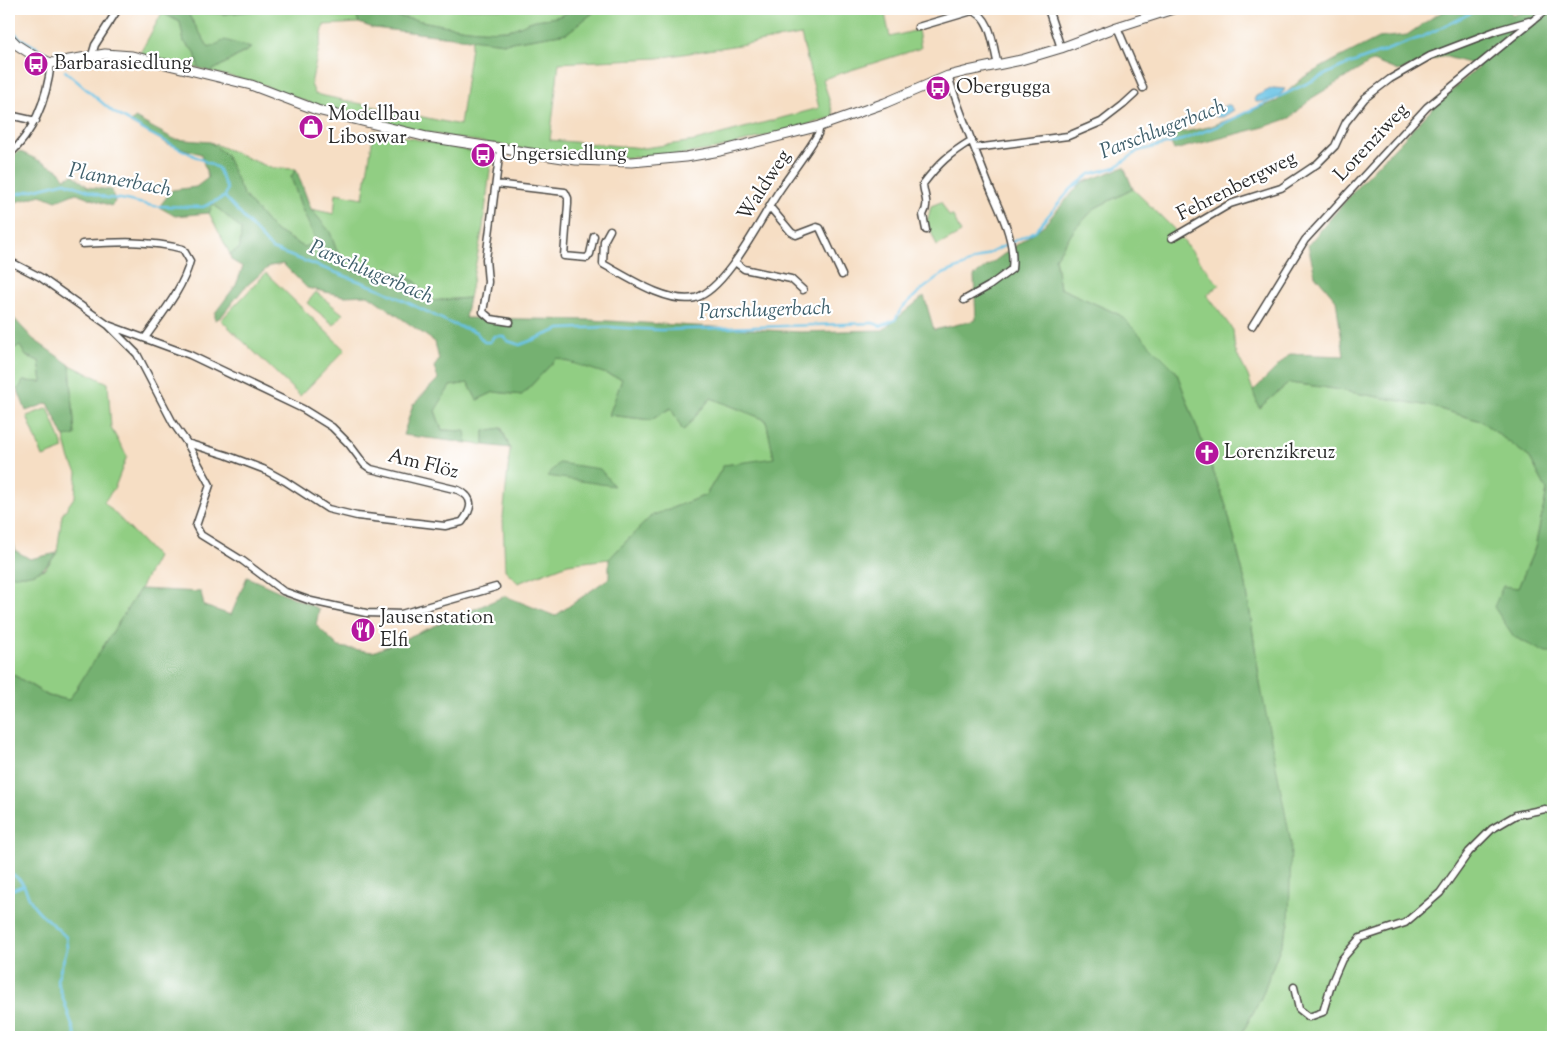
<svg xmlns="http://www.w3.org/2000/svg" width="1562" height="1046" font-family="'Sorts Mill Goudy',serif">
  <rect width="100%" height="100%" fill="#fff"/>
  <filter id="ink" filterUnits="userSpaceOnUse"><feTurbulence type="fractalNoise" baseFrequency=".02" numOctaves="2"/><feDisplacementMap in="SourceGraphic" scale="10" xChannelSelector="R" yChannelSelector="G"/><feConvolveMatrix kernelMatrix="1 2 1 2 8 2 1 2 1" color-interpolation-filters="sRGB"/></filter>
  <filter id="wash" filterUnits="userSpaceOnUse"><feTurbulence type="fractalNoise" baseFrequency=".0096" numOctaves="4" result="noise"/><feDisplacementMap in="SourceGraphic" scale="20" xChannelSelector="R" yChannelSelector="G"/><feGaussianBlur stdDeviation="1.12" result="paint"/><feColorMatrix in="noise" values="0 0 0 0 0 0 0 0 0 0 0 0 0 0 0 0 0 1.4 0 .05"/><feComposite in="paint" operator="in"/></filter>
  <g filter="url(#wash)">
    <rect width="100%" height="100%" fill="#f6dec4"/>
    <path fill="#91ce83" stroke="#5e7c57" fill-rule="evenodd" d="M264,9H354L359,23L324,25L311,84L315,94L460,125L472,39L505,43L567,33L598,9H884L890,37L918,30L921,48L823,79L834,117L793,129L716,149L666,157L603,158L547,153L462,139L385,125L337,113L255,82L210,72L250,49L209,48L187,12L225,14ZM801,35L819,108L695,141L644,148L550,140L559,63L658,58Z
      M361,9H571C564,18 548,18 536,20C526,22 517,29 507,30C460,34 409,15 362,12Z
      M162,13L180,22L184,42L195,52L199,68L139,55Z
      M374,130L470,151L492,154L483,227L469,298L429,301L416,282L388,268L352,271L336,249L330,232L311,209L334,214L336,193L363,198Z
      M210,142L271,168L296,169L291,177L302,209L317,241L304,247L273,229L243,194L226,155Z
      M1133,189L1172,227L1219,285L1207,295L1233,330L1235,350L1248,376L1259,408L1289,383L1322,387L1429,406L1481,421L1530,458L1547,490L1535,548L1518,588L1546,652L1553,653V1037H1240L1261,998L1289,924L1260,683L1246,585L1226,506L1176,371L1120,315L1060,288L1055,258L1075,229L1095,208Z
      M941,202L949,216H953L961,233L937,246L927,222L931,206Z
      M213,203L241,229L240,248L230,254L209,213Z
      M266,273L345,350L300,396L221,320Z
      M316,292L343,314L334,325L307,303Z
      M20,346L26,356L39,361L42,382L24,381L18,390L9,387C9,374 10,362 10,349Z
      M557,358L623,379L609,415L651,420L671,408L683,431L711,398L766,420L774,459L724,465L706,495L651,516L609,559L568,564L518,583L505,570L503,518L510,449L502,428L484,431V445L467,443L465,431L442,430L435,410L450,386L468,383L477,400L494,392L522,395Z
      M70,365L108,383L111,428L127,456L115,487L104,502L157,557L140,589L69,700L49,696L9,672V577L10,575H25L45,569L57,553L62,515L75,496L77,472L70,460L64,437L75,435Z
      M48,408L64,449L43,457L27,416Z"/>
    <path fill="#74b171" stroke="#506e4e" d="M164,9H264V10L225,14L187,12L209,48L225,40L251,48L210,72L199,68L195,52L184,42L180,22L162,13Z
      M354,9H361L362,12C409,15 460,34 507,30C517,29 526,22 536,20C548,18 564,18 571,9H598L567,33L505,43L373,28L359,23Z
      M1450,9H1508L1513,15L1535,9H1553V653H1546L1514,637L1494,607L1503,586L1518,588L1535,548L1547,490L1530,458L1481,421L1429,406L1322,387L1289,383L1259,408L1253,391L1290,354L1344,356L1336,300L1315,275L1308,245L1364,179L1433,108L1479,66L1443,56L1398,71L1373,61L1312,98L1290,118L1264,127L1174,150L1166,132H1184L1209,127L1277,101L1304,77L1333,61L1378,38L1407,35L1436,15Z
      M135,118L174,139L210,142L226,155L243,194L273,229L304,247L316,241L302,209L291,177L296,169L311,209L330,232L336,249L352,271L388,268L416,282L429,301L469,298L465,318L591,320L800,332L883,330L924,296L934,330L976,320L974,276L1044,225L1081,183L1124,167L1133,189L1095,208L1075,229L1055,258L1060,288L1120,315L1176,371L1226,506L1246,585L1260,683L1291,843L1289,924L1261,998L1240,1037H9V672L48,696L69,700L140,589L201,592L204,606L231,615L247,577L319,609L316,625L339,647L373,652L505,596L555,616L609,578V559L651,516L706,495L724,465L774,458L766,420L711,398L683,431L671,408L651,420L609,415L622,379L557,358L522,395L494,392L477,400L468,383L450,386L435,411L442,430L465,431L467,443L403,435L413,405L438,379L434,367L439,360L435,342L368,295L344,296L307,288L283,264L270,266L244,288L221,317L215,320V313L236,285L243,267L231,260L230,254L240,248L241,229L213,204L209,213L175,216L159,207L172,190L196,187L208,178L201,154L168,144L130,123Z
      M19,151L59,170L64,178L74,175L88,187L112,190L115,202L111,206L76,193L56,201L41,195L9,204V160Z
      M9,313L33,339L70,365L75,435L64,437L48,403L26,411L18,390L23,381L42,382L39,361L26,356L20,346L11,349V367L9,371Z
      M501,428L510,448L484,445V431Z
      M559,463L600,469L614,486L547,476Z
      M13,541L16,551L30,559L57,553C42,573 35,576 10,575L9,577V548Z"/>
    <path fill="#68c2e5" stroke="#4a7688" d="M1273,88L1285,89C1280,98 1266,102 1256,102L1254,100L1256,96Z
      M1226,105H1230L1234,110L1223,117H1216L1213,114L1217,108H1221Z"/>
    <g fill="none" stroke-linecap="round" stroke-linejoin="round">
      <path stroke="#68c2e5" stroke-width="2.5" d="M9,26L20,38L52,56
        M65,71L113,112L149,133L218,168L227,189L225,197L272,249L380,289L452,324L476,332L484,342H490L494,336H503L508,341L520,345L560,329L607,327L661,330L873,323L881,326L895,320L901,309L920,291L943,274L963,266L1035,231L1071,189L1090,174L1116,167L1138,151L1182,140L1218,126L1341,67L1422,37L1479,9
        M9,196L65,182L107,198L121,199L153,206L203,207L224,197
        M9,872C27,883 23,887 32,903C39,914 56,927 66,937L67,949L57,980L76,1037
        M9,891L24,885"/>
    </g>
  </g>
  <g filter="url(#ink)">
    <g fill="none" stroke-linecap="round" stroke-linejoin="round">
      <defs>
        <path id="minor" d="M1048,9L1061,48
          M918,27L972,11C992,16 993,48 998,65
          M1117,27L1143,88
          M92,55L95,45L118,9
          M948,76C959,110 973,144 986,178C997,207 1016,236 1012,269L989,286L964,300
          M9,115L36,121
          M975,148L1068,136L1101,122L1123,105L1135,94
          M500,149L486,259L488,282L483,312L491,319L510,322
          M9,155C35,131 47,98 51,63
          M496,184L565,192L568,198V204L564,256L587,258L590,254L594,236
          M770,207L791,232L796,235L817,227L820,228L842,275
          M610,230L604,241L603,264C627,277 667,304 695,298C726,290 761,218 779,191C792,172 806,154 818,134L820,126
          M926,230L923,215C930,203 924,197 923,184C939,163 949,154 972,140
          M1172,238L1230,204L1281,188L1317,164L1335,146L1346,122L1365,98L1390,79L1430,56L1498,30L1529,21
          M82,244C116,242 150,240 183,249L190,261C183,289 161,315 145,338
          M9,261L40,277L108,325L137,354L173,423L187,443L210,485L196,526L201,535L243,561L283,591L311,601L366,613L401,614L496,587
          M735,262L744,269L791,279L803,290
          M108,325L190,355L303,409L332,427L349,444L364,464L371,469L458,490C475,498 472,509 462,522L445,526L357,516L328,509L285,481L263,469L226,455L187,443
          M1252,326L1305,240L1427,107L1547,9
          M1294,987L1299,1009L1309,1017L1323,1012L1332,982L1342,959L1360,938L1405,923L1440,893L1469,852L1492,829L1516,815L1545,809L1553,811"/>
        <path id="secondary" d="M9,37L17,45L34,56L51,63L105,54L132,56L251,85L317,110L427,137L576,160L632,162L686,157L720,151L820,126L885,103L948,76L968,71L1021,60L1061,48L1117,27L1173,9"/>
      </defs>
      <use href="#minor" stroke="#494642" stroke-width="9"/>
      <use href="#secondary" stroke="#494642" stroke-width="11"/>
      <use href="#minor" stroke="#fff" stroke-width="6"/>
      <use href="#secondary" stroke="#fff" stroke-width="9"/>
    </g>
  </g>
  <defs>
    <symbol id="bus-disc" viewBox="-11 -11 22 22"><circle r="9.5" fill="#b5179e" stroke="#fff"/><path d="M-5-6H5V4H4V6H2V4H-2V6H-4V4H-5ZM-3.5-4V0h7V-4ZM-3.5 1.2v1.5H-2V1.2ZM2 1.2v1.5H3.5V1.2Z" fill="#fff"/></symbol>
    <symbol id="shop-disc" viewBox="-11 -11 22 22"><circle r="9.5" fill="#b5179e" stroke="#fff"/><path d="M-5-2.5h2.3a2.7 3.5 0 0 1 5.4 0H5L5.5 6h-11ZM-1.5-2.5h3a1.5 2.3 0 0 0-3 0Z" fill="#fff"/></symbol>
    <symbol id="church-disc" viewBox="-11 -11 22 22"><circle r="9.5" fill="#b5179e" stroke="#fff"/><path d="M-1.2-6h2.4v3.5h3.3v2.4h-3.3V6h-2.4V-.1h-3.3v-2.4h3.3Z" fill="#fff"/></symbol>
    <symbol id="restaurant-disc" viewBox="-11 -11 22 22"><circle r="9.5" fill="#b5179e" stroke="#fff"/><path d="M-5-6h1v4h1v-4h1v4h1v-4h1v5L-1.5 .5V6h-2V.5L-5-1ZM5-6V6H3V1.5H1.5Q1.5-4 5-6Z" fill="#fff"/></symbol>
  </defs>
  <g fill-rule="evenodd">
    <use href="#bus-disc" x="22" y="50" width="28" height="28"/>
    <use href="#bus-disc" x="924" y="74" width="28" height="28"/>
    <use href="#shop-disc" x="297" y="113" width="28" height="28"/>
    <use href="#bus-disc" x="469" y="141" width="28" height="28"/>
    <use href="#church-disc" x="1193" y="439" width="28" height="28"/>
    <use href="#restaurant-disc" x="349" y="616" width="28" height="28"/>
  </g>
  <g text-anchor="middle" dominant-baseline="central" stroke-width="4.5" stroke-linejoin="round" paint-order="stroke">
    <g font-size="20" fill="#2b2b2b" stroke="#fff" text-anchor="start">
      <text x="54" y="64">Barbarasiedlung</text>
      <text x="956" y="88">Obergugga</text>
      <text x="328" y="115">Modellbau<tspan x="328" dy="23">Liboswar</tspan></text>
      <text x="500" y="155">Ungersiedlung</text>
      <text x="1224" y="453">Lorenzikreuz</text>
      <text x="380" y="618">Jausenstation<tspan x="380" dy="23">Elfi</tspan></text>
    </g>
    <g font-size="20" fill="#2b2b2b" stroke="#fff">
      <text transform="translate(1372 143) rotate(-47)">Lorenziweg</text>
      <text transform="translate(765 186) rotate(-57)">Waldweg</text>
      <text transform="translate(1237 187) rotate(-27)">Fehrenbergweg</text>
      <text transform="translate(423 465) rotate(14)">Am Flöz</text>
    </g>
    <g font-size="21" font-style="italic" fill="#40606c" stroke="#fff">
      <text transform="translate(1163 130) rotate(-21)">Parschlugerbach</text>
      <text transform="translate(120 181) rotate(11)">Plannerbach</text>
      <text transform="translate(371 273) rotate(23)">Parschlugerbach</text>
      <text transform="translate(765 311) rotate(-2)">Parschlugerbach</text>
    </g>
  </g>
  <rect width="1562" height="1046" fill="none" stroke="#fff" stroke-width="30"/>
</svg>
